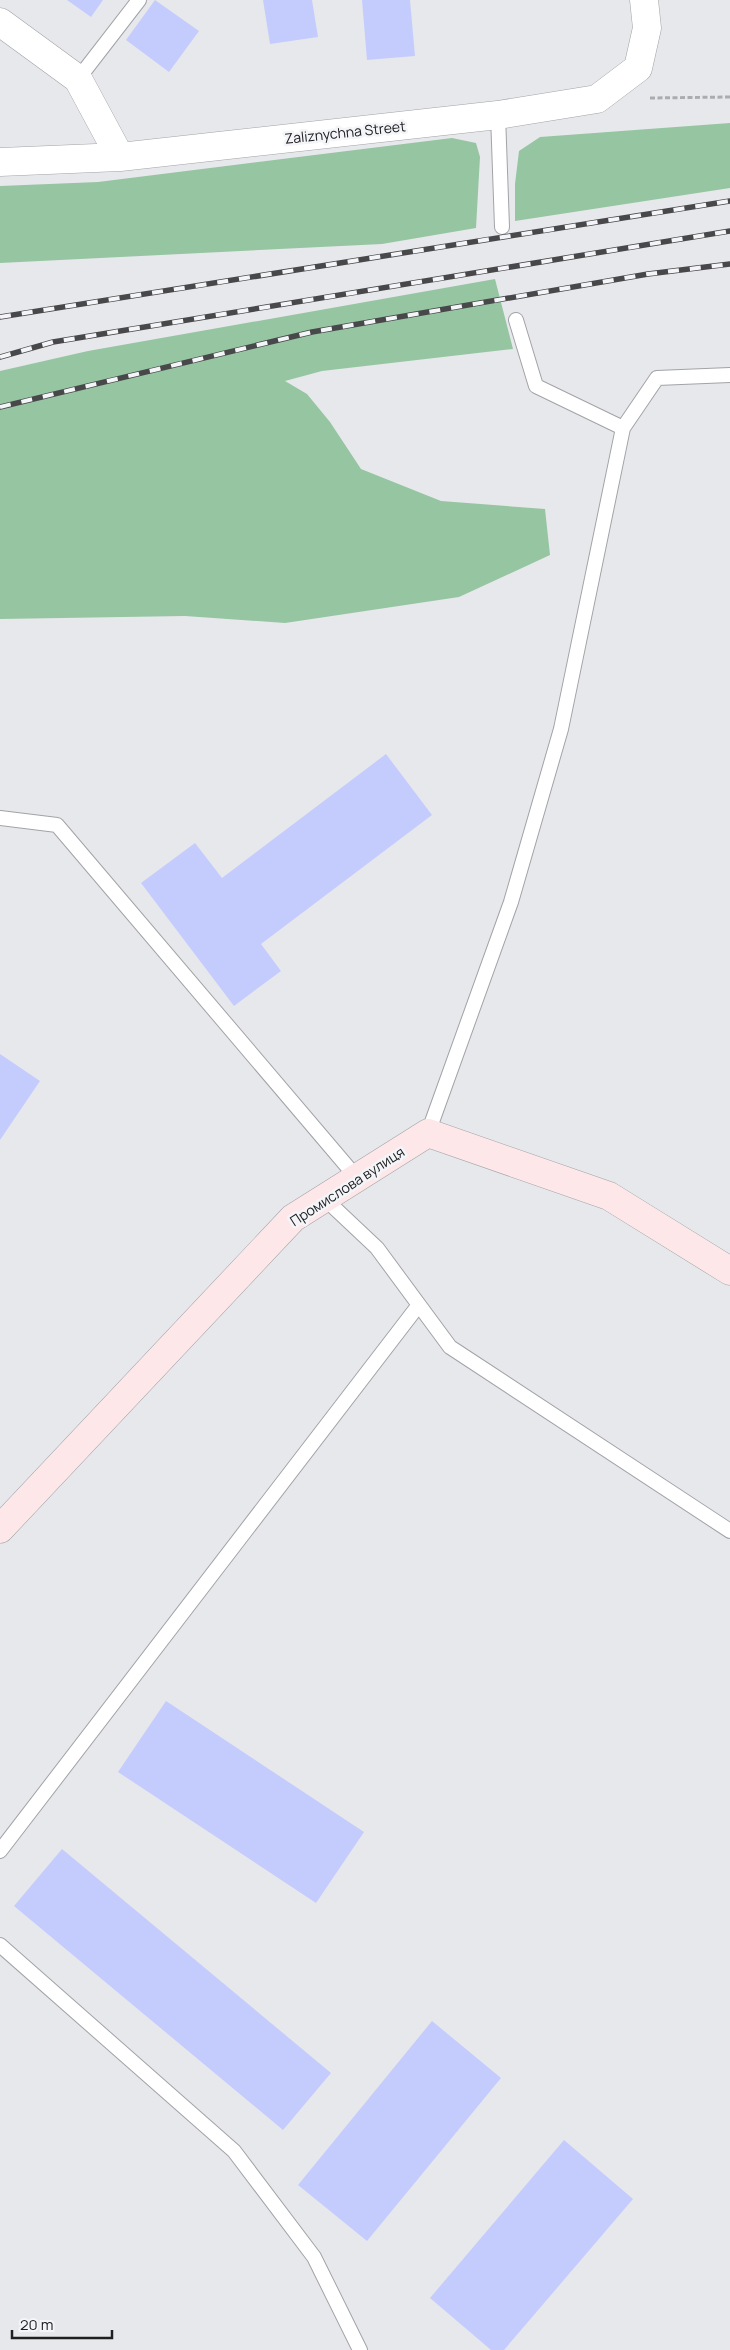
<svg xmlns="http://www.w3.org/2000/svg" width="730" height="2350" font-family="Manrope,sans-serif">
  <rect width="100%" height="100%" fill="#e7e8ec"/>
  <path fill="#96c5a2" d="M730,123V188L515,221V184L519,151L540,137Z
    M452,138L476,143L480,157L476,228L382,244L0,263V186L98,182Z
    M495,279L513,349L322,371L285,381L307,394L330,422L361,469L441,501L545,509L550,555L459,597L285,623L185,616L0,619V371L88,351Z"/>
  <path fill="#c4ccfd" d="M67,0H103L91,17Z
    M155,0L199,31L169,72L126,40Z
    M263,0H312L318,37L270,44Z
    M362,0H410L415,56L367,60Z
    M386,754L432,815L261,944L281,971L234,1006L141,883L195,843L222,878Z
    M0,1054L40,1081L0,1140Z
    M166,1701L364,1832L316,1903L118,1772Z
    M62,1849L331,2073L283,2130L14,1906Z
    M432,2021L501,2078L367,2241L298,2185Z
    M564,2140L633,2199L504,2350H491L430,2298Z"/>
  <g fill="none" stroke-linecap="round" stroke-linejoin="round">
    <defs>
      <path id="lane" d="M78,79L139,0
        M498,115L502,227
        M623,428L657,378L730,375
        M0,818L57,825L357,1178
        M428,1133L511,902L561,729L623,428L536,386L516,320
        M325,1199L377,1248L450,1347L730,1531
        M0,1851L418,1306
        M0,1945L234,2151L314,2257L360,2350"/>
      <path id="street" d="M0,22L78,79L120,157
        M0,162L120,157L498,115L597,99L638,68L647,28L644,0"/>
      <path id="secondary" d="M0,1529L293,1218L428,1133L609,1196L730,1271"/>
    </defs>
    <use href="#lane" stroke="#a2a3a7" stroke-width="16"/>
    <use href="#street" stroke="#a2a3a7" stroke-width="29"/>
    <use href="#secondary" stroke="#a2a3a7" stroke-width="29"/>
    <path stroke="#abacaf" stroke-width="3" stroke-dasharray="5 2.5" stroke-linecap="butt" d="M650,98L730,97"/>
    <use href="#lane" stroke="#fff" stroke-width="14"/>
    <use href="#street" stroke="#fff" stroke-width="28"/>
    <use href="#secondary" stroke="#fde7e9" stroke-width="28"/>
    <defs>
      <path id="rail" d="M0,317L730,201
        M0,357L53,342L730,231
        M0,407L312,332L648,274L730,264"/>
    </defs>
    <use href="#rail" stroke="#48484a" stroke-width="5.5"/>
    <use href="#rail" stroke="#f4f5f9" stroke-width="4" stroke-dasharray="11" stroke-linecap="butt"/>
  </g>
  <g text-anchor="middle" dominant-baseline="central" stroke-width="5" stroke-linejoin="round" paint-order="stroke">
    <g font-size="14" fill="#202021" stroke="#f4f5f9">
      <text transform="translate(345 132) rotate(-6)">Zaliznychna Street</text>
      <text transform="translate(347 1186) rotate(-33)">Промислова вулиця</text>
    </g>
  </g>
  <path d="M12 2330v8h100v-8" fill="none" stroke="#202021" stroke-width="2.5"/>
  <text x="20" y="2330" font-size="15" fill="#202021" stroke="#f4f5f9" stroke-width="4" paint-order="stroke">20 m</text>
</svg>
